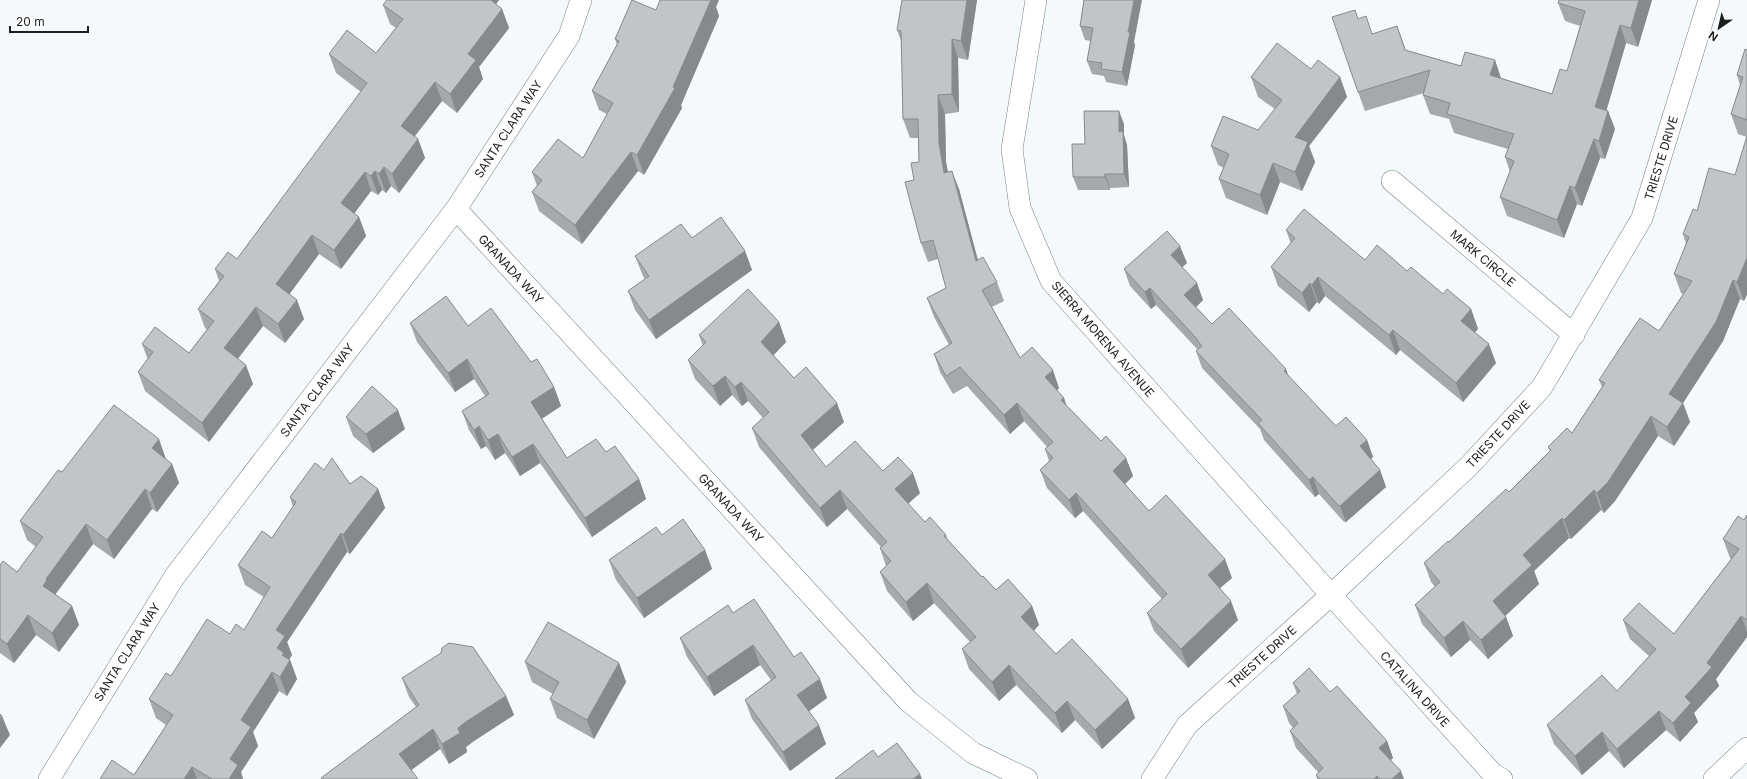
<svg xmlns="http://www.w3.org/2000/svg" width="1747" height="779" font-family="Inter,sans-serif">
  <rect width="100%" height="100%" fill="#f4f9fc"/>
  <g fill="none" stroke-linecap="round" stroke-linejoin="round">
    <defs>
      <path id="minor" d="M1036,0L1012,149L1020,208L1051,281L1331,595L1493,774L1502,779
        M1392,181L1574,335
        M456,209L908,701L973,753L1027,779
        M49,779L175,576L456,209L569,36L581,0
        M1152,779L1187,725L1331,595L1469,466L1542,387L1642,218L1709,0
        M1714,779L1747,748"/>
    </defs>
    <use href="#minor" stroke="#7a7e81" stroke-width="22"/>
    <use href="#minor" stroke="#fff" stroke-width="21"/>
  </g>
  <path fill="#a5a9ac" d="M387,0H499L496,4L502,9L509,28L479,67L483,79L457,113L442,101L414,137L418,139L425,158L399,193L391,186L386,193L382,190L378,195L371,191L354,213L359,217L366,236L341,269L319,254L289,294L304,319L285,343L263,326L238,359L253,384L209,442L145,391L138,372L148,360L142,344L189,353L207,329L205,328L198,309L219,281L215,269L237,259L361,92L336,73L329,54L376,53L396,28L390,24L383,5Z
    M902,0H977L968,60L958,58L959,112L945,114L946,162L948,172L959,189L978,260L997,282L1004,301L992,307L1020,358L1059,388L1057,391L1064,398L1066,405L1101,441L1126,458L1133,476L1125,484L1149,511L1232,578L1220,588L1238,620L1188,668L1154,631L1147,613L1162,599L1083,511L1075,518L1047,488L1040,470L1049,461L1045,449L1047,447L1024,421L1010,434L967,386L953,394L940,372L934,354L949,345L934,317L927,298L946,288L938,259L928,262L921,243L914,180L919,162L918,138H910L903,119L902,43L897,30Z
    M1084,0L1134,42L1135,45L1127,86L1106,82L1104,76L1092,74L1087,61L1091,41L1085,40L1080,26Z
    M1652,0L1638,47L1626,43L1609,100L1606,110L1608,111L1615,129L1605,159L1600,158L1582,206L1577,204L1564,238L1507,216L1500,197L1510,172L1505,157L1508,149L1454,133L1449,119L1430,114L1423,95L1424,93L1365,111L1358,92V19L1373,34L1405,50L1461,66L1495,60L1501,78L1552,94L1567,71L1580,26L1565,21L1558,3Z
    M716,7L719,16L681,105L682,108L644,175L638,171L582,244L539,211L532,192L537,186L532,172L583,158L607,114L599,110L592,91L617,45L615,39L656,10Z
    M1747,50V294L1744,301L1740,299L1723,341L1683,403L1690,422L1674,446L1658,436L1615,501L1604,513L1601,510L1571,539L1569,538L1534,571L1539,584L1505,616L1506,617L1513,636L1488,659L1470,640L1451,657L1422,624L1415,605L1435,587L1431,582L1424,563L1509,492L1550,452L1548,447L1572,433L1602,387L1599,380L1659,331L1683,294L1681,293L1674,274L1686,244L1683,234L1697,211L1735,175L1747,137L1738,134L1731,114L1740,85L1737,75Z
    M1311,69L1340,77L1347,97L1309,146L1315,162L1302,191L1280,182L1267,215L1226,198L1219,179L1224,168L1218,165L1211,146L1258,130L1275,109L1258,97L1251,77Z
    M1124,124V135L1127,145L1129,187L1110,188V190H1078L1073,177L1085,144Z
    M1286,230L1365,260L1407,271L1443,294L1471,309L1478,329L1475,332L1496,363L1463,402L1400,350L1396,355L1325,296L1319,304L1317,302L1309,312L1278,286L1271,267L1291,244Z
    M692,238L745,251L752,270L656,339L635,310L628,291L645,279L643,276L635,256Z
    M1187,263L1182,267L1203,300L1196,307L1212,324L1289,377L1336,426L1367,440L1373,457L1371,459L1380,470L1386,487L1346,522H1344L1319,494L1315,497L1264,440L1260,429L1202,368L1196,351L1198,350L1156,305L1151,309L1130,286L1124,269Z
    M779,322L786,342L773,355L794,378L844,422L813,450L826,467L883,471L920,493L908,504L925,522L946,535L948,540L982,577L996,590L1032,606L1039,625L1034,631L1056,654L1128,699L1135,718L1102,749L1075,720L1062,733L1016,685L999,701L969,669L962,649L970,642L934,603L913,621L887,591L880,572L886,566L880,548L881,547L847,509L827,527L759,447L752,428L763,418L748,401L742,406L732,395L720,406L695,379L688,360L703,346L699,335Z
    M410,323L468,326L531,362L554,387L561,406L542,419L567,458L606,452L639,479L646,499L592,537L540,463L520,476L505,453L495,460L486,446L481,449L469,430L462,411L485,396L474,379L455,392L417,342Z
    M346,417L405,429L373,453L353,436Z
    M165,459L172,464L179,483L157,512L152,509L114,559L93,544L55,595L72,606L79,625L59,652L36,635L14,663L0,653V565L17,572L36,547L27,540L20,521L62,472Z
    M324,470L350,484L378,489L385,508L350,554L347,552L287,642L292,655L289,660H290L297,679L287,696L279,691L253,732L258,746L241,772L243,779H100L134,775L166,725L156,718L149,699L171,676L230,634L244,630L264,597L245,585L238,565L272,538L293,507L290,497Z
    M1747,515V637L1716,679L1719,686L1694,713L1698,722L1680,742L1666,730L1624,768L1609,751L1582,775L1554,744L1547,725L1617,691L1649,656L1630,639L1623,620L1674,634L1731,559L1730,558L1723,539L1744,520Z
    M705,550L712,569L644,618L616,580L609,560Z
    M733,613L794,657L827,698L809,711L826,744L790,771L752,719L745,700L771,680L760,665L714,696L687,657L680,638Z
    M525,662L619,663L626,682L594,739L557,718L550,699L553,694L532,682Z
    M402,678L506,696L514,715L474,741L466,747L467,752L449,764L440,749L411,770L321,779L416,707L409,697Z
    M1293,683L1330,692L1387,741L1393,758L1391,760L1404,779H1317L1316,775L1318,772L1296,748L1290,731L1293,728L1289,723L1283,706L1297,694Z"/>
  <path fill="#868a8c" d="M485,0H499L489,13Z
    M709,0H719L716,7L719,16L681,105L682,108L644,175L637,155L673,87Z
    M967,0H977L968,60L961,41Z
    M1134,0H1142L1134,42L1135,45L1127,86L1122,72L1128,32Z
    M1639,0H1652L1638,47L1631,28Z
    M502,9L509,28L479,67L483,79L457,113L450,94L468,54Z
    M1620,25L1626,43L1602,126L1595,107Z
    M1397,26L1404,45L1411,68Z
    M952,39L958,58L959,112L952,94Z
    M1495,60L1501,79L1490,75Z
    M1340,77L1347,97L1309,146L1315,162L1302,191L1295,172V137Z
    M435,82L442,101L408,145L401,126Z
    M938,95L945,114L946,162L951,191L944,173L939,143Z
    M1119,111L1124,124V135L1127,145L1129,187L1124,174L1119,132Z
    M1608,111L1615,129L1605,159L1599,141Z
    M418,139L425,158L399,193L392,174Z
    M1594,139L1600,158L1582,206L1575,188Z
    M631,152L638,171L582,244L575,225Z
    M1273,163L1280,182L1267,215L1260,195Z
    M384,167L391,186L386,193L379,174Z
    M375,171L382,190L378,195L371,176Z
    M952,171L959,189L983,280L976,261Z
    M365,172L371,191L348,222L341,203Z
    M1105,174L1110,188V190L1105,177Z
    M1570,186L1577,204L1564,238L1557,220Z
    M359,217L366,236L341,269L334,250Z
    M312,235L319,254L283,303L276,284Z
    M1180,246L1187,263L1177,272L1171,255Z
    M745,251L752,270L656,339L649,320Z
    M1747,258V294L1744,301L1737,282Z
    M1318,277L1325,296L1319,304L1312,285Z
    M1733,280L1740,299L1723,341L1683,403L1690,422L1674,446L1667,427L1669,394Z
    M1197,283L1203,300L1191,312L1184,295Z
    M1310,283L1317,302L1309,312L1302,293Z
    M1150,288L1156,305L1151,309L1145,292Z
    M297,300L304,319L285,343L278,324Z
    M256,307L263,326L231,367L224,348Z
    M1471,309L1478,329L1468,340L1461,321Z
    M779,322L786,342L768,361L761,342Z
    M1393,330L1400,350L1396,355L1389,335Z
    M1489,344L1496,363L1463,402L1456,383Z
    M467,359L474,379L455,392L448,373Z
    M246,365L253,384L209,442L202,423Z
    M1286,369L1292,386L1284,371Z
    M1053,370L1059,388L1052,396L1045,377Z
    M725,376L732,395L720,406L713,386Z
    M741,382L748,401L742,406L735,387Z
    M554,387L561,406L538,421L531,402Z
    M1064,398L1070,417L1061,400Z
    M837,403L844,422L808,454L801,435Z
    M1017,403L1024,421L1010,434L1004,415Z
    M398,410L405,429L373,453L366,434Z
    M1651,416L1658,436L1615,501L1604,513L1597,493Z
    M479,426L486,446L481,449L474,430Z
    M498,434L505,453L495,460L488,440Z
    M159,439L166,459L159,468L152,448Z
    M1367,440L1373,457L1366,463L1360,446Z
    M533,444L540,463L520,476L512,457Z
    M1126,458L1133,476L1120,489L1113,471Z
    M172,464L179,483L157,512L150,493Z
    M1380,470L1386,487L1346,522L1340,506Z
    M913,473L920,493L902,509L895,489Z
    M1313,477L1319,494L1315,497L1309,480Z
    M639,479L646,499L592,537L585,518Z
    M145,489L152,509L114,559L107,540Z
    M378,489L385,508L350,554L343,535Z
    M840,490L847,509L827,527L820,508Z
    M1594,490L1601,510L1571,539L1564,520Z
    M1076,493L1083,511L1075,518L1069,500Z
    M1562,518L1569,538L1534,571L1539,584L1500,621L1493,601L1523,555Z
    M86,524L93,544L53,597L43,586L46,579Z
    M341,533L347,552L287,642L292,655L287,662L290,660L297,679L287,696L280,677L276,630Z
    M705,550L712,569L644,618L637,598Z
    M1225,559L1232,578L1214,593L1208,575Z
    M927,583L934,603L913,621L906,602Z
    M1231,601L1238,620L1188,668L1181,649Z
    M72,606L79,625L59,652L52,633Z
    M1032,606L1039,625L1028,636L1021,617Z
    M28,615L36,635L14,663L7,644Z
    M1741,616L1747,631V637L1716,679L1719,686L1694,713L1698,722L1680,742L1673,723L1685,697L1707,663Z
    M1506,617L1513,636L1488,659L1481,640Z
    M1463,621L1470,640L1451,657L1444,638Z
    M753,645L760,665L714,696L707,677Z
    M619,663L626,682L594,739L587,720Z
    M1009,665L1016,685L999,701L992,682Z
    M272,672L279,691L253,732L258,746L241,772L243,779H229L230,759L241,720Z
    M820,679L827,698L804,715L797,695Z
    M506,696L514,715L474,741L466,747L467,752L449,764L442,744L458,728L467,721Z
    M1128,699L1135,718L1102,749L1095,730Z
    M1067,701L1075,720L1062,733L1055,713Z
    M1659,711L1666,730L1624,768L1617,749Z
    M2,716L10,735L0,748V719Z
    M819,725L826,744L790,771L783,752Z
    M433,729L440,749L406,774L399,754Z
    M1602,732L1609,751L1582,775L1575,756Z
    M1387,741L1393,758L1386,764L1379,748Z
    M192,767L197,779H184Z
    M1401,771L1404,779H1392Z
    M920,774L922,779H913Z
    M1377,776L1378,779H1374Z"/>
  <path fill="#c0c5c8" stroke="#868a8c" d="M387,0H491L502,9L468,54L476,60L450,94L435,82L401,126L418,139L392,174L384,167L379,174L375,171L371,176L365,172L341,203L359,217L334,250L312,235L276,284L297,300L278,324L256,307L224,348L246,365L202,423L138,372L153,352L142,344L155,327L189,353L214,321L198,309L224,276L215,269L228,252L237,259L367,83L329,54L347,30L376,53L403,19L383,5Z
    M632,0L656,10L660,0H711L673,87L675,88L637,155L631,152L575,225L532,192L542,180L532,172L558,139L583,158L613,103L592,91L619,41L615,39Z
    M902,0H967L961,41L952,39V94L938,95L939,143L944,173L952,171L976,261L983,257L997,282L982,290L1020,358L1032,347L1053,370L1045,377L1064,398L1061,400L1101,441L1106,436L1126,458L1113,471L1149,511L1166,495L1225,559L1208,575L1231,601L1181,649L1147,613L1167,594L1076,493L1069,500L1040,470L1053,458L1045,449L1053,442L1017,403L1004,415L960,367L946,376L934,354L952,343L927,298L946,288L933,240L921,243L905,182L914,180L911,163L919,162L918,119H903L901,31L897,30Z
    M1084,0H1134L1128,32H1130L1122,72L1101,69L1102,63L1087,61L1093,28L1080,26Z
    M1559,0H1639L1631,28L1620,25L1603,82L1595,107L1608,111L1599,141L1594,139L1575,188L1570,186L1557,220L1500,197L1514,161L1505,157L1514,134L1447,114L1450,103L1423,95L1430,70L1358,92L1332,17L1355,10L1358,19L1366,16L1372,34L1397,26L1405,50L1461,66L1465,52L1495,60L1490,75L1552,94L1560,69L1567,71L1585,11L1558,3Z
    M1277,43L1311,69L1318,60L1340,77L1295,137L1308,142L1295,172L1273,163L1260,195L1219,179L1229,154L1211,146L1223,116L1258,130L1282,100L1251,77Z
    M1745,49L1747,50V120L1731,114L1743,77L1737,75Z
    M1084,111H1119V132L1123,131L1124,174H1105V177H1073L1072,144H1085Z
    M1747,136V258L1737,282L1733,280L1716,322L1669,394L1683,403L1667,427L1651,416L1608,482L1597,493L1594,490L1564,520L1562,518L1523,555L1532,565L1493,601L1506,617L1481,640L1463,621L1444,638L1415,605L1440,582L1424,563L1448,541L1449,542L1506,489L1509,492L1551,450L1548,447L1567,428L1572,433L1605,383L1599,380L1640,318L1659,331L1692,281L1674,274L1689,237L1683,234L1693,209L1697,211L1709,168L1735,175Z
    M1304,209L1365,260L1377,245L1407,271L1411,267L1443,294L1447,289L1471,309L1461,321L1489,344L1456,383L1393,330L1389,335L1318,277L1312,285L1310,283L1302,293L1271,267L1295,238L1286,230Z
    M721,217L745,251L649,320L628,291L649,276L635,256L681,224L692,238Z
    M1167,231L1180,246L1171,255L1197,283L1184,295L1212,324L1229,308L1286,369L1284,371L1336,426L1346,417L1367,440L1360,446L1380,470L1340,506L1338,505L1313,477L1309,480L1258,423L1262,420L1196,351L1202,346L1197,340V339L1150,288L1145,292L1124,269Z
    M748,289L779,322L761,342L794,378L806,367L837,403L801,435L826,467L855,441L883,471L898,457L913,473L895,489L925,522L930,517L946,535L944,536L982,577L983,576L996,590L1008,579L1032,606L1021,617L1056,654L1072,639L1128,699L1095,730L1067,701L1055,713L1009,665L992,682L962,649L976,637L927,583L906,602L880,572L891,561L880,548L887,542L840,490L820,508L752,428L769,412L741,382L735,387L725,376L713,386L688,360L706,342L699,335Z
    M446,296L468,326L491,308L531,362L537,359L554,387L531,402L567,458L596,439L606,452L615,446L639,479L585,518L533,444L512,457L498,434L488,440L479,426L474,430L462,411L489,394L467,359L448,373L410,323Z
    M372,386L398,410L366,434L346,417Z
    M114,405L159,439L152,448L172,464L150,493L145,489L107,540L86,524L46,579L47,580L43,586L72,606L52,633L28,615L7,644L0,639V565L3,561L17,572L43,537L20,521L58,470L62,472Z
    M332,458L350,484L361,476L378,489L343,535L341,533L276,630L285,636L277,648L284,653L282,655L290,660L280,677L272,672L241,720L251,727L230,759L238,765L229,779H212L192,767L184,779H100L112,760L134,775L173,715L149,699L166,673L171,676L207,619L230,634L236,624L244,630L270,587L238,565L262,531L272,538L296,502L290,497L315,463L324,470Z
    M1747,515V620L1741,616L1707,663L1712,667L1685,697L1691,703L1673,723L1659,711L1617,749L1602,732L1575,756L1547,725L1602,675L1617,691L1656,649L1623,620L1639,603L1674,634L1739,549L1723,539L1738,516L1744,520Z
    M683,519L705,550L637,598L609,560L656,527L662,535Z
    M754,599L794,657L801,652L820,679L797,695L819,725L783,752L745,700L776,677L753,645L707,677L680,638L728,605L733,613Z
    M548,622L619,663L587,720L550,699L559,682L525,662Z
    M449,643L473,647L506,696L467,721L458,728L460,733L442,744L433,729L399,754L418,779H322L321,778L419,705L402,678L441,653L442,648Z
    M1309,668L1330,692L1337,686L1387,741L1379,748L1401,771L1392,779H1380L1377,776L1374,779H1320L1316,775L1323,768L1290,731L1298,723L1283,706L1300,691L1293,683Z
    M0,714L2,716L0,719Z
    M897,743L920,774L913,779H835L873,750L878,757Z"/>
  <g text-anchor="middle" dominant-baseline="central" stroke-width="4" stroke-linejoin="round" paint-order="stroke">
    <g font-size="12" fill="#1b1d1e" stroke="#fff">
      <text transform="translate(508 129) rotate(-57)">SANTA CLARA WAY</text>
      <text transform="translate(1661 158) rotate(-73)">TRIESTE DRIVE</text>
      <text transform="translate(1483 258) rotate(40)">MARK CIRCLE</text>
      <text transform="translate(511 269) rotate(47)">GRANADA WAY</text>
      <text transform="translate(1103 339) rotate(49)">SIERRA MORENA AVENUE</text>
      <text transform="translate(317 390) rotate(-53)">SANTA CLARA WAY</text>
      <text transform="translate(1498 434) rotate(-47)">TRIESTE DRIVE</text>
      <text transform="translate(731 508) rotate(47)">GRANADA WAY</text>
      <text transform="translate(127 652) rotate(-58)">SANTA CLARA WAY</text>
      <text transform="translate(1262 657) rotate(-42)">TRIESTE DRIVE</text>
      <text transform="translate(1415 689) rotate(48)">CATALINA DRIVE</text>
    </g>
  </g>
  <g transform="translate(1719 28) rotate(214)" stroke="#ffffff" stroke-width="3" paint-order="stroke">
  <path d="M0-3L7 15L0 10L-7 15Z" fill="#1b1d1e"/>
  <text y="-6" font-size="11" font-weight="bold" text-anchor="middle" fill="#1b1d1e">N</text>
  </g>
  <path d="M10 26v6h78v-6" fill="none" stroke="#1b1d1e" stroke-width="2"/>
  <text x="16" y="26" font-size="12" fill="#1b1d1e" stroke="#ffffff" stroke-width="3" paint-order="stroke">20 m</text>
</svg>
